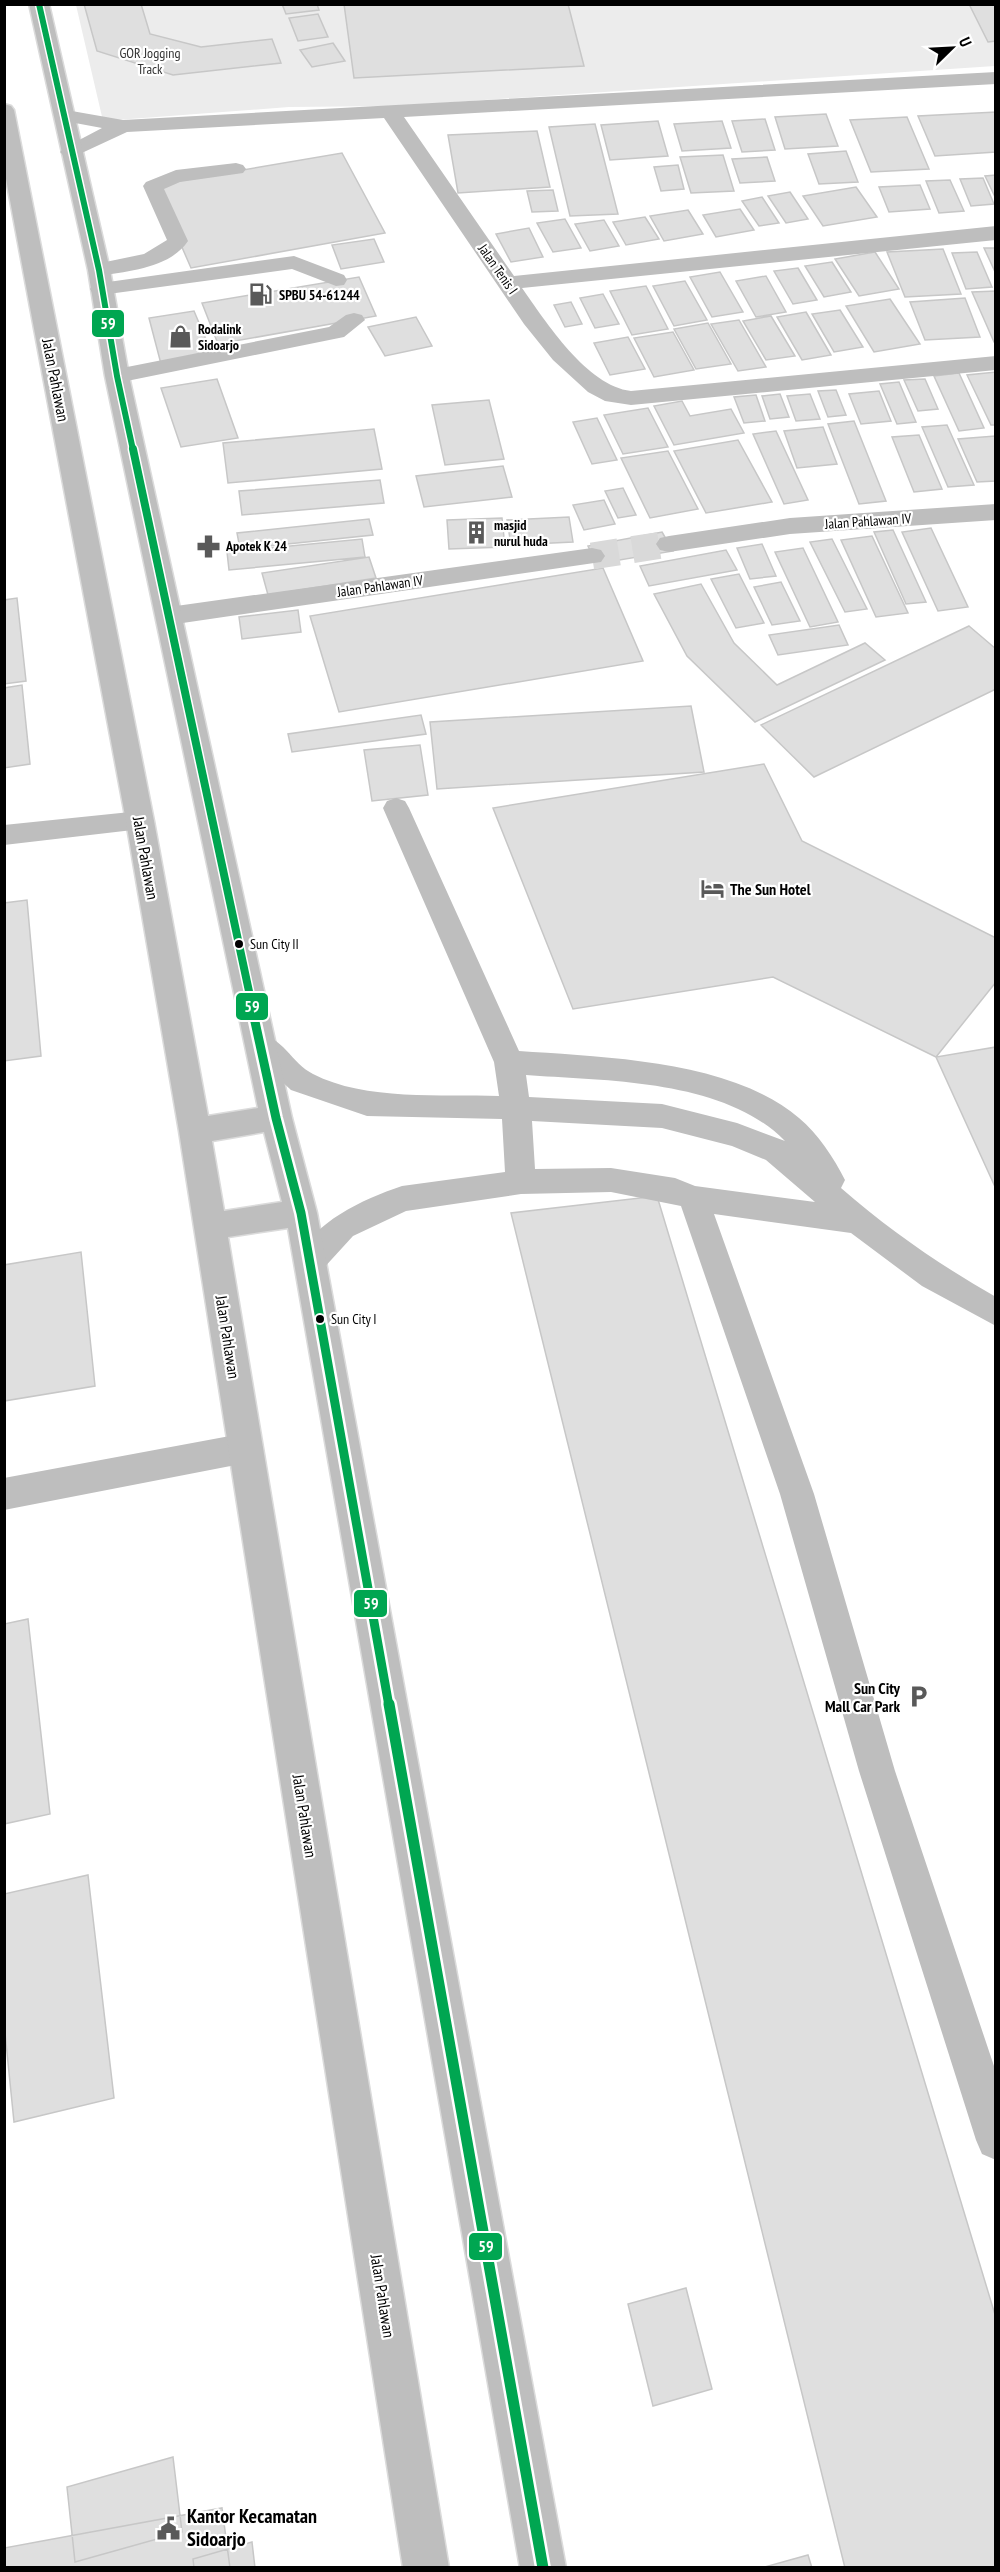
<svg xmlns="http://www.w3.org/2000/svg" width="1000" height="2572" font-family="'PT Sans Narrow',sans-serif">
  <rect width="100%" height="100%" fill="#fff"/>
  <path fill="#ececec" d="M76,5H995V66L394,106L289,107L103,121Z"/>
  <path fill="#dfdfdf" stroke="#c7c7c7" stroke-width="1.5" d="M84,4H141L150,34L201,47L272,39L281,63L173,75L97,51Z
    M282,4H317L319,10L286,14Z
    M344,4H568L584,66L354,78Z
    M969,4H996V41L988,42Z
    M318,14L328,37L298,41L289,18Z
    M333,43L345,61L312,67L300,50Z
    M996,112V152L935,156L918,116Z
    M826,114L838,146L785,149L775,117Z
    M907,117L929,169L871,172L850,120Z
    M765,119L775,150L742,152L732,121Z
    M658,121L668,156L610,160L601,125Z
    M722,121L731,148L682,151L674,124Z
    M595,124L618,214L570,216L549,127Z
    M537,131L550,187L458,193L448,135Z
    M846,151L858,182L819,184L808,154Z
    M342,153L385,233L191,268L155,185Z
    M723,155L734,191L691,193L680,157Z
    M767,157L775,181L740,183L732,159Z
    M678,165L684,189L661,191L654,167Z
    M996,175V199L985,176Z
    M983,178L994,204L971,206L960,179Z
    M950,180L964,211L939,213L926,181Z
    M920,185L930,209L889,212L879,187Z
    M856,187L877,217L823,226L803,196Z
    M553,190L558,211L532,212L527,191Z
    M790,192L808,219L786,223L768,196Z
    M762,197L779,223L759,226L742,201Z
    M740,209L754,230L716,237L703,215Z
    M688,210L703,234L664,241L650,216Z
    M645,217L659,239L626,245L613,222Z
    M565,219L581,248L553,252L537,223Z
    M604,220L619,246L590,251L575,224Z
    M529,228L543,257L511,262L496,234Z
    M374,239L384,262L341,269L332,245Z
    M984,248H996V274Z
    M943,249L961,294L905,297L887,252Z
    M875,252L899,289L859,296L835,259Z
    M977,252L992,287L966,289L952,253Z
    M832,262L851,292L824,297L805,266Z
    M798,268L817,300L793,304L774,271Z
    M720,272L743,312L712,317L690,277Z
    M766,276L786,312L756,317L736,281Z
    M359,277L376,316L218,344L202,303Z
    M685,281L707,320L674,326L653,286Z
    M646,286L668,329L632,335L610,291Z
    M996,291V342H994L972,292Z
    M603,294L619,324L595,328L580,298Z
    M965,298L980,337L925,340L910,302Z
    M890,299L920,344L874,352L846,306Z
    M571,302L582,324L565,327L554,305Z
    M840,310L863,347L834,352L812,314Z
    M194,311L213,356L161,364L149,318Z
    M806,312L831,355L802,360L777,317Z
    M771,316L795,356L766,360L743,321Z
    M416,317L432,346L385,356L368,327Z
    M739,320L766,367L738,371L711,324Z
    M708,323L731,364L696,369L674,329Z
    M673,332L694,370L654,377L634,338Z
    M628,337L645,369L610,375L594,343Z
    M996,372V425H991L967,375Z
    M959,373L984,428L959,431L934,376Z
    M217,379L238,438L181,447L161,388Z
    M925,379L938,409L918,411L904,380Z
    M899,382L916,422L897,424L880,384Z
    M836,390L846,415L828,417L818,391Z
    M879,391L891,421L861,424L849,394Z
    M780,394L789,417L770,419L762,396Z
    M810,394L820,419L796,421L787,396Z
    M756,395L765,421L744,423L734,397Z
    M489,400L504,459L445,465L432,405Z
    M682,401L690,416L731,409L744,433L674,445L654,406Z
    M648,408L668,447L623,454L604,415Z
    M597,418L617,460L592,464L573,422Z
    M854,421L886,501L859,504L828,424Z
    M947,425L974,485L948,487L922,427Z
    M823,427L837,464L797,468L784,431Z
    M374,429L382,469L228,483L223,443Z
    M776,431L808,500L784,504L753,434Z
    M919,435L942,489L914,492L892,437Z
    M995,436L996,481L977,482L958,439Z
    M738,440L772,502L706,513L674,451Z
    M668,451L698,509L650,518L621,458Z
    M503,466L512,497L424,507L416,476Z
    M380,480L384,503L242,515L239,491Z
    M623,488L636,515L618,518L605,491Z
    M604,500L615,524L584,530L573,505Z
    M569,517L573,542L511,545L507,520Z
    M502,518L505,547L449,549L447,520Z
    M369,519L373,535L240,549L237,533Z
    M931,528L968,607L938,611L902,532Z
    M893,530L926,602L906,604L874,532Z
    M662,532L673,551L596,564L588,546Z
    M872,536L908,613L876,617L841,540Z
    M362,539L365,557L229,570L227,552Z
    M832,539L867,609L845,612L810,542Z
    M762,544L776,576L750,579L737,548Z
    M803,548L838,622L810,627L775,552Z
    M726,550L737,570L649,586L640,566Z
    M369,557L376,578L268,595L262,573Z
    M603,568L643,661L339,712L310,616Z
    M739,574L764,623L736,628L711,579Z
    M781,582L800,621L772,625L754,587Z
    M701,584L734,643L777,685L865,643L885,660L755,722L687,656L654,594Z
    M17,598L26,681L4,684V600Z
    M298,610L301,632L242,639L239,617Z
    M839,625L848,645L778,655L769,635Z
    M969,626L996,649V689L814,777L761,725Z
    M22,685L30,764L4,768V688Z
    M691,706L704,772L437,789L430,722Z
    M421,715L426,734L292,752L288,734Z
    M420,745L428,795L372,801L364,750Z
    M764,764L802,841L996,938V982L936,1057L773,977L573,1009L493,808Z
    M27,900L41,1056L4,1061V903Z
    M996,1047V1189L936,1057Z
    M657,1196L996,2318V2568H845L511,1213Z
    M81,1252L95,1386L4,1401V1265Z
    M28,1619L50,1814L4,1824V1624Z
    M88,1875L114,2098L14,2122L4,2023V1894Z
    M686,2288L712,2389L653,2406L628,2304Z
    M173,2457L182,2532L75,2562L67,2487Z
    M222,2508L230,2568H4V2548Z
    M252,2542L255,2568H194L193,2559Z
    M808,2555L812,2568H761Z"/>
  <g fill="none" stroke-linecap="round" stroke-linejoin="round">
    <path stroke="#d9d9d9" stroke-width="27" stroke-dasharray="27 14" stroke-linecap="butt" d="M592,556L669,544"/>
    <defs>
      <path id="primary" d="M29,4H49L110,270L129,376L292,1118L317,1213L566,2568H520L288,1228L228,1237L449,2568H403L179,1131L126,821L4,168V104L11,106L14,110L154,821L208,1116L258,1108L105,376L88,270ZM264,1132L282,1202L224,1211L212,1141Z"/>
    </defs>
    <use href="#primary" stroke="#dbdbdb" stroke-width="3"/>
    <path fill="#bebebe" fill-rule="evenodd" d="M236,163L243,165L246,169L243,173L180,182L164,189L188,241C170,268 129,271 99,276L91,275L88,270L91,265L144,254L167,240L143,186L146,182L176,170Z
      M294,256L344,275L347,280L344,285L336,286L292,269L101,295L93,294L90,289L93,284L101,283Z
      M354,313L362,315L365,320L344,337L117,383L109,381L106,376L109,371L117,369L329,327L346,315Z
      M396,798L405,801L409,808L519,1051C603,1057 732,1060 799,1118C818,1134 834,1158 845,1180L841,1188C889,1230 940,1265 996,1297V1326L922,1286L851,1233L714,1214L814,1494L895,1771L996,2072V2160L982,2154L976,2140L859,1771L780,1494L681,1206L611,1192L521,1194L406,1211L353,1236L321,1271L310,1275L299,1271L294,1262C315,1221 361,1200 402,1186L505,1172L502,1119L367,1116L291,1090L250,1052L245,1044L250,1036C278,1027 290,1063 313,1074C365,1101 442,1094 499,1096L494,1062L383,808L387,801ZM526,1075C607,1081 724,1079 785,1141L737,1123L662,1104L529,1097ZM532,1121L662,1128L732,1146L766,1160L815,1202L695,1186L675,1178L611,1168L535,1169Z"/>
    <path fill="#bebebe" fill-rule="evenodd" d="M996,72V84L404,117L514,276L996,226V240L522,288C546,322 587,386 631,391L996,356V370L631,405L605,401L588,392L553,360L524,324L384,118L127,132L71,158L64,156L60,152L64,148L102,128L59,120L56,116L59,112L66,110L123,120Z
      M996,504V520L790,534L669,552L660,550L656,544L660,538L669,536L790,518Z
      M592,548L601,550L605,556L601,562L169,625L160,622L156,616L160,610L169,607Z
      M140,811L150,814L154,821L150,828L4,845V825Z
      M246,1433L258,1437L263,1448L258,1459L246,1463L4,1510V1478Z"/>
    <use href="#primary" fill="#bebebe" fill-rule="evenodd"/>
    <defs>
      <path id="bus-1-far3" d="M39,4L99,270L117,376L133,450"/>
      <path id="bus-1-far2" d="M133,449L253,1010"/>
      <path id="bus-1-far1" d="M252,1008L276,1118L301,1213L389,1706"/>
      <path id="bus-1" d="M389,1704L543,2568"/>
    </defs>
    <use href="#bus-1-far3" stroke="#fff" stroke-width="9"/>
    <use href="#bus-1-far2" stroke="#fff" stroke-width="11"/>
    <use href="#bus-1-far1" stroke="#fff" stroke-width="14"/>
    <use href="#bus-1" stroke="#fff" stroke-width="16"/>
    <use href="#bus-1-far3" stroke="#00a651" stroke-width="6"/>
    <use href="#bus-1-far2" stroke="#00a651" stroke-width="8"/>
    <use href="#bus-1-far1" stroke="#00a651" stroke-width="9"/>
    <use href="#bus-1" stroke="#00a651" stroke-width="11"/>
  </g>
  <defs>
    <symbol id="fuel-bare" viewBox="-9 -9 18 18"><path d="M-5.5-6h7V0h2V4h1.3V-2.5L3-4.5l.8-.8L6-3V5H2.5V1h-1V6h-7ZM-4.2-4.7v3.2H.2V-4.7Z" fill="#595959" stroke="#fff" stroke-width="2.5" paint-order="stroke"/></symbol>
    <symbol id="shop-bare" viewBox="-9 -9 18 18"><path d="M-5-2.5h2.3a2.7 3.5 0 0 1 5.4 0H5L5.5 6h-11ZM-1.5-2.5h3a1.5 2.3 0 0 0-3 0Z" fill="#595959" stroke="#fff" stroke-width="2.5" paint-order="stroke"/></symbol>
    <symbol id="building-bare" viewBox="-9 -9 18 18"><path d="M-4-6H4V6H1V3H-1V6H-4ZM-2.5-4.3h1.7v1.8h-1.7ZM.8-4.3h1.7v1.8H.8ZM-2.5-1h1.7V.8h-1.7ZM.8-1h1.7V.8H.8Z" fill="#595959" stroke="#fff" stroke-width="2.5" paint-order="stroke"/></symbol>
    <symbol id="pharmacy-bare" viewBox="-9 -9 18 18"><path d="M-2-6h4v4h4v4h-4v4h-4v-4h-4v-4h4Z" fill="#595959" stroke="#fff" stroke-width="2.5" paint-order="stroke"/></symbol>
    <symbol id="hotel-bare" viewBox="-9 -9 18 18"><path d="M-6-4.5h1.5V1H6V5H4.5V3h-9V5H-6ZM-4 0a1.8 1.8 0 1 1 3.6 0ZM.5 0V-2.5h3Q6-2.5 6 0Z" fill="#595959" stroke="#fff" stroke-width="2.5" paint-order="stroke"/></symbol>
    <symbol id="parking-bare" viewBox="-9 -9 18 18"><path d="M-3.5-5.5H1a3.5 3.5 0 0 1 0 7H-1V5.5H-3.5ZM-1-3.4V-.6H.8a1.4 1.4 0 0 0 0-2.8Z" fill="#595959" stroke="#fff" stroke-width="2.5" paint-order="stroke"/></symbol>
    <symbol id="civic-bare" viewBox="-9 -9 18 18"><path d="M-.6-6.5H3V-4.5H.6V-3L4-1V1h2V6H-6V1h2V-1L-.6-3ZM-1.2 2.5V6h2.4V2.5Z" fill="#595959" stroke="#fff" stroke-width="2.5" paint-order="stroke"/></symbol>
  </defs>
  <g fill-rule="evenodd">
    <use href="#fuel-bare" x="244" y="278" width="33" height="33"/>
    <use href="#shop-bare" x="164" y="320" width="33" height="33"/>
    <use href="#building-bare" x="460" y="516" width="33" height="33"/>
    <use href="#pharmacy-bare" x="192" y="530" width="33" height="33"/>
    <use href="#hotel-bare" x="696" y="872" width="33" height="33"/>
    <use href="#parking-bare" x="902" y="1680" width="33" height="33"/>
    <use href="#civic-bare" x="152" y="2512" width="33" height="33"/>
  </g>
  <g fill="#000" stroke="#fff" stroke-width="2">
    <circle cx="239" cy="944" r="5"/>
    <circle cx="320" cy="1319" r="5"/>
  </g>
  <g text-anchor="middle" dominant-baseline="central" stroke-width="4.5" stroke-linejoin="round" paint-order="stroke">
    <g font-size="14" fill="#333" stroke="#fff">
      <text x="150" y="53">GOR Jogging<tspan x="150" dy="16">Track</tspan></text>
    </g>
    <g font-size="14" fill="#000" stroke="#fff">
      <text transform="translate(498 269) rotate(55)">Jalan Tenis I</text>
      <text transform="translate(868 521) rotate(-4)">Jalan Pahlawan IV</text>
      <text transform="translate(380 586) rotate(-8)">Jalan Pahlawan IV</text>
    </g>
    <g font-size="14" font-weight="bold" fill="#000" stroke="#fff" text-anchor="start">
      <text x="279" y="295">SPBU 54-61244</text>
      <text x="198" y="329">Rodalink<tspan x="198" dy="16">Sidoarjo</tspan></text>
      <text x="494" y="525">masjid<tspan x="494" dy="16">nurul huda</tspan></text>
      <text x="226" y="546">Apotek K 24</text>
    </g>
    <g font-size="14" fill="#000" stroke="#fff" text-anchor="start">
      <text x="250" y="944">Sun City II</text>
      <text x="331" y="1319">Sun City I</text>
    </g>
    <g font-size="16" fill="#000" stroke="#fff">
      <text transform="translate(56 380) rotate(79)">Jalan Pahlawan</text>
      <text transform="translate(146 858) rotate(80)">Jalan Pahlawan</text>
      <text transform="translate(228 1337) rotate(81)">Jalan Pahlawan</text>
      <text transform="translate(305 1816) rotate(81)">Jalan Pahlawan</text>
      <text transform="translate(383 2296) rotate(81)">Jalan Pahlawan</text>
    </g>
    <g font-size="16" font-weight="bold" fill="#000" stroke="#fff" text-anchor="start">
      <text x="730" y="889">The Sun Hotel</text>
      <text x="900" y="1688" text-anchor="end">Sun City<tspan x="900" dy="18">Mall Car Park</tspan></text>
    </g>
    <g font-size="20" font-weight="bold" fill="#000" stroke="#fff" text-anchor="start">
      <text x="187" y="2516">Kantor Kecamatan<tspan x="187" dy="23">Sidoarjo</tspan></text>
    </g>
  </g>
  <g stroke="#fff" stroke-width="2">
    <rect x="91" y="309" width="34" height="29" rx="6" fill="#00a651"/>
    <rect x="235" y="992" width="34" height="29" rx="6" fill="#00a651"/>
    <rect x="353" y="1589" width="35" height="29" rx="6" fill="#00a651"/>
    <rect x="468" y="2232" width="35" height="29" rx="6" fill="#00a651"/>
  </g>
  <g font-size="16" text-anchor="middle" font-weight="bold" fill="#fff">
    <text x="108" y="329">59</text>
    <text x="252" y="1012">59</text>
    <text x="371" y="1609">59</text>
    <text x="486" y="2252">59</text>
  </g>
  <rect width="1000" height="2572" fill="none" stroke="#000000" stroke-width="12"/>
  <g transform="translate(952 48) rotate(66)" stroke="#ffffff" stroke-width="4.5" paint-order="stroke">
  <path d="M0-4.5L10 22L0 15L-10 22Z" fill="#000000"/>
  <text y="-9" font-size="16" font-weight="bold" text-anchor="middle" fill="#000000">U</text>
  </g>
</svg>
